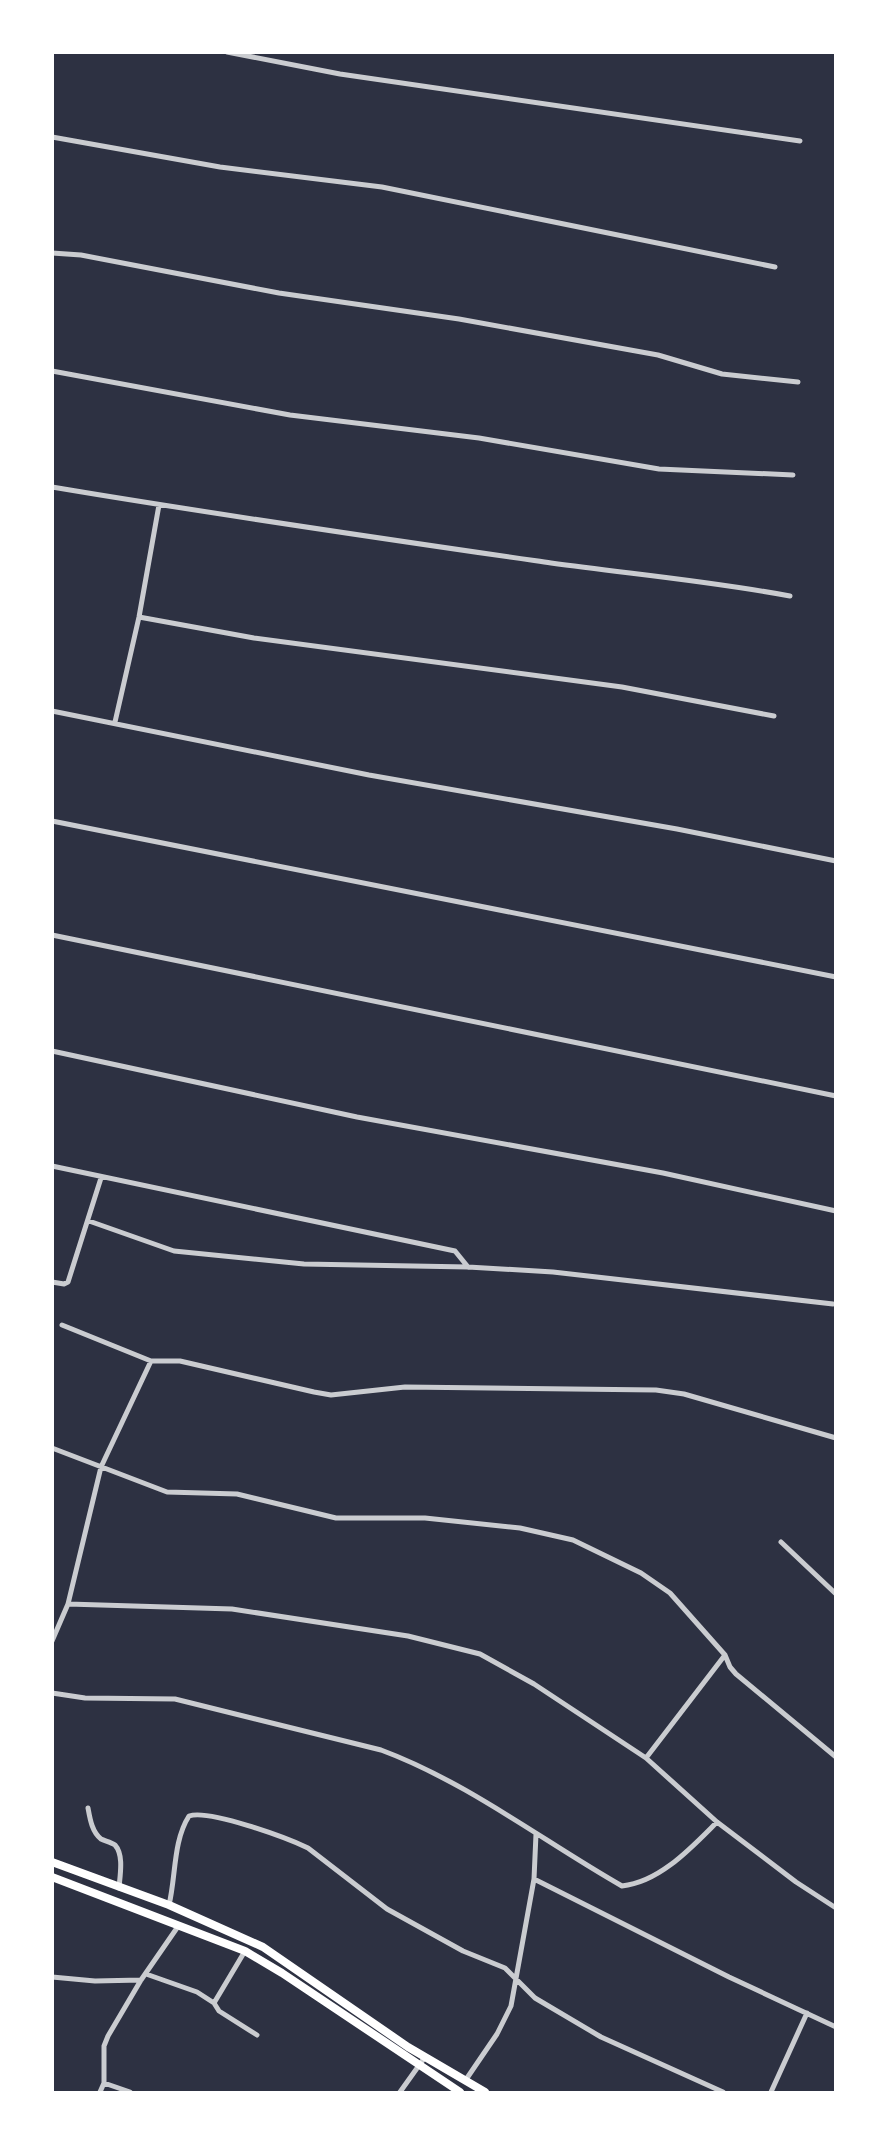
<svg xmlns="http://www.w3.org/2000/svg" width="888" height="2145" font-family="Montserrat,sans-serif">
  <rect width="100%" height="100%" fill="#2d3142"/>
  <g fill="none" stroke-linecap="round" stroke-linejoin="round">
    <path stroke="#4f5d75" stroke-width="3" d="M836,312V368"/>
    <path stroke="#caccd0" stroke-width="5" d="M227,52L340,74L800,141
      M52,137L220,167L382,187L775,267
      M52,253L81,255L279,293L459,319L658,355L722,374L798,382
      M52,371L290,415L479,438L659,469L793,475
      M52,487C218,515 385,539 551,563C631,574 710,581 790,596
      M139,617L254,638L622,687L774,716
      M52,711L369,775L677,829L836,861
      M115,722L139,617L159,505
      M52,821L836,977
      M52,935L836,1096
      M52,1051L357,1117L663,1173L836,1211
      M52,1166L455,1251L468,1267
      M89,1221L174,1251L304,1264L468,1267L553,1272L833,1304
      M52,1282L64,1284L68,1282L101,1178
      M62,1325L151,1361H180L314,1392L331,1395L405,1387L656,1390L684,1394L836,1438
      M52,1448L167,1492L237,1494L336,1518H425L520,1528L573,1540L641,1573L670,1593L725,1655L730,1667L736,1674L836,1757
      M781,1542L836,1594
      M68,1604L232,1609L408,1636L480,1654L534,1684L646,1758L717,1822L796,1882L836,1908
      M52,1641L68,1604L101,1467L151,1361
      M52,1693L85,1698L175,1699L381,1750C467,1782 543,1841 622,1886C660,1882 692,1847 717,1822
      M646,1758L725,1655
      M88,1808C90,1819 92,1832 101,1839C105,1841 111,1842 115,1845C124,1855 120,1875 119,1888
      M534,1879L729,1977L836,2027
      M169,1905C176,1876 173,1841 189,1816C209,1809 287,1838 308,1848L387,1909L463,1951L505,1968L535,1998L601,2037L723,2092
      M146,1974L197,1992L214,2003L245,1951
      M52,1977L95,1981L141,1980
      M214,2003L219,2011L257,2035
      M465,2081L497,2034L511,2006L534,1879L536,1834
      M104,2083V2046L108,2036L141,1980L179,1925
      M100,2092L104,2083L130,2092
      M400,2092L425,2057
      M771,2092L807,2013"/>
    <path stroke="#fff" stroke-width="8" d="M52,1862L169,1905L263,1947L408,2047L485,2092
      M52,1877L245,1951L282,1973L460,2092"/>
  </g>
  <rect width="888" height="2145" fill="none" stroke="#ffffff" stroke-width="108"/>
</svg>
